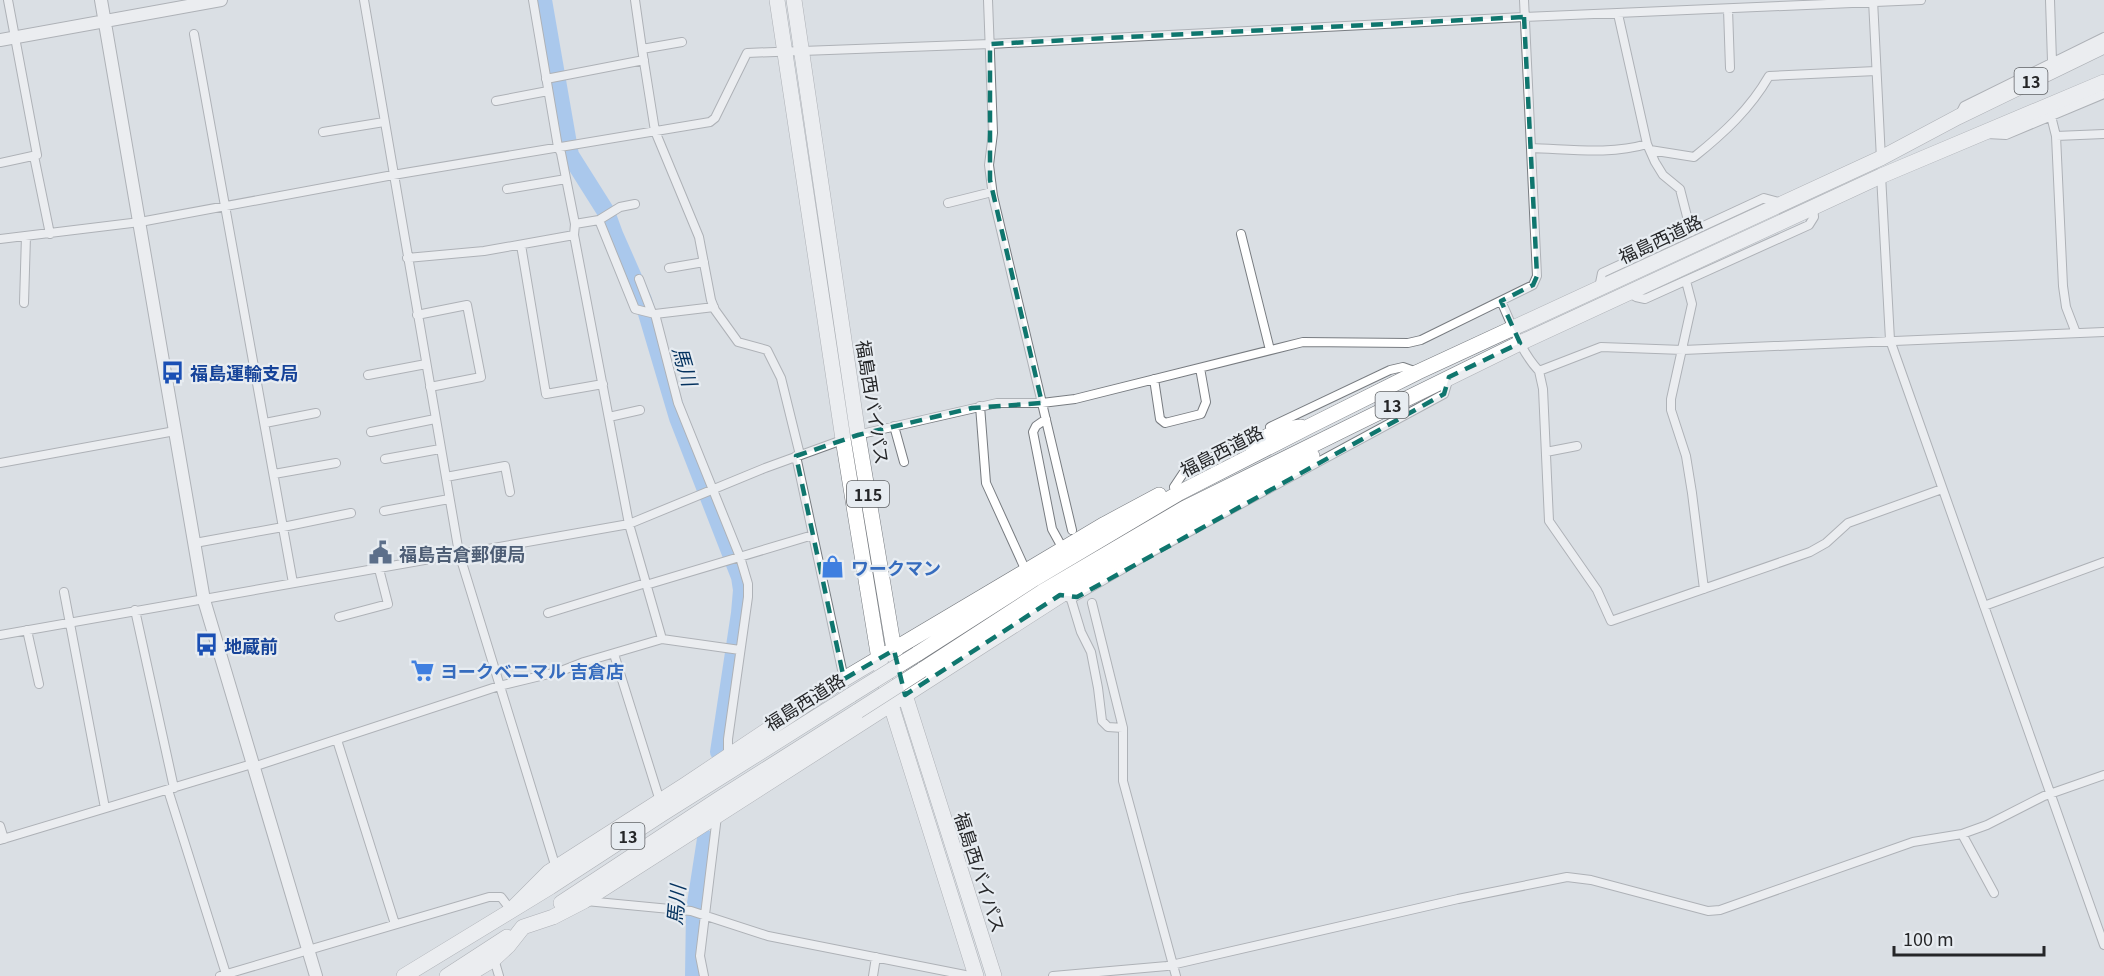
<svg xmlns="http://www.w3.org/2000/svg" width="2104" height="976" font-family="Georgia,'Noto Sans JP',serif">
  <rect width="100%" height="100%" fill="#dadfe4"/>
  <g fill="none" stroke-linecap="round" stroke-linejoin="round">
    <path stroke="#70aef7" stroke-width="18" d="M543,0L570,155L606,212L614,234L643,300L678,418L740,577L742,590L740,613L719,752
      M694,976L695,910L706,839"/>
    <defs>
      <path id="street" d="M364,0L459,553L556,868
        M533,0L558,147L561,153L575,224L574,235
        M635,0L642,49
        M988,0L993,133L989,165L993,196L1072,530
        M1873,0L1881,159
        M2050,0L2052,61
        M1728,9L1730,68
        M1618,14L1647,144L1655,162L1663,175L1680,189L1691,232
        M194,34L293,583
        M682,42L642,49L655,131L699,237L711,300L715,310L738,342L767,350L781,378L800,455
        M546,79L644,60
        M496,101L548,91
        M1960,114L1964,106L2104,37
        M2051,116L2056,136L2063,286L2066,307L2076,333
        M323,132L384,122
        M1987,134L2006,135L2104,94
        M2056,136L2104,134
        M1531,148C1569,149 1611,155 1647,144
        M1650,150L1694,157C1724,133 1750,109 1769,76L1876,71
        M34,156L50,234
        M0,163L37,155L8,0
        M1881,175L1890,340L2104,945
        M507,189L566,179
        M948,203L992,192
        M599,220L635,309L655,314
        M575,224L599,220L620,207L635,204
        M1241,234L1270,350
        M0,239L140,222L393,175L710,122L715,118L747,53L990,44L1524,17L1921,0
        M521,245L546,394L603,384
        M407,258L484,251L574,235L629,524L662,639
        M669,268L704,262
        M639,279L652,313
        M1686,281L1692,304L1671,399V410L1686,456L1692,493L1704,589
        M1599,288L1602,273L1764,198L1782,203
        M1629,293L1636,297L1645,299L1809,225L1814,217L1813,207
        M1501,301C1512,325 1521,352 1539,371L1601,347L1683,350L2104,332
        M24,303L26,236
        M714,307L655,314L678,403L740,557L748,584V597L728,739V755
        M417,315L467,305L481,377L430,387
        M1539,371L1543,389L1549,521L1597,590L1611,621L1810,552L1826,543L1848,523L1942,489
        M368,375L426,364
        M1154,379L1160,419L1165,423L1201,414L1206,402L1200,368
        M980,406L986,483L1026,571
        M609,417L640,410
        M1046,419L1036,426L1033,432L1052,529L1063,549
        M265,423L316,413
        M894,426L904,462
        M1270,427L1390,370L1403,367L1417,372
        M371,432L435,419
        M857,435L997,403H1042L1075,399L1303,342L1408,343L1421,340L1533,285L1537,276L1524,0
        M1546,452L1577,446
        M796,456L844,679
        M385,459L440,449
        M0,463L175,431
        M274,474L336,463
        M446,477L505,466L510,492
        M1174,487L1184,472L1256,434
        M384,511L449,499
        M195,543L283,527L351,513
        M646,585L813,535
        M64,592L105,808
        M1067,597L1071,599L1081,632L1091,652L1098,688L1102,721L1108,727L1123,728
        M1071,599L1152,552L1444,394L1449,377
        M1092,603L1123,728V781L1176,976
        M1984,606L2104,562
        M135,610L174,788
        M548,613L646,583
        M339,617L388,604L379,569
        M27,630L39,684
        M0,635L629,524L765,468L845,439
        M614,654L660,801
        M337,740L395,924
        M253,767L499,686L561,671L584,662L662,639L740,650
        M168,790L226,974
        M0,826L4,839
        M1962,834L1994,893
        M0,840L252,764
        M586,901L691,911L768,936L970,976
        M494,959L499,976
        M220,976L489,897H501L511,910
        M704,976L700,956L717,816
        M873,976L876,957
        M1053,976L1167,966L1458,899L1567,877L1591,880L1708,911L1720,910L1913,842L1962,834L1987,825L2044,796L2104,775"/>
      <path id="secondary" d="M101,0L204,600L316,976
        M0,40L221,0"/>
      <path id="highway" d="M777,0L843,439L879,659L891,705L976,976
        M794,0L858,435L894,650L905,695L994,976
        M1251,445L1279,430L1301,427
        M917,654L1034,579L1179,493L1310,426L1418,372L1881,158L1958,117L2104,46
        M922,670L1042,592L1185,508L1347,428L1520,343L1881,176L2104,82
        M561,903L719,799L858,711
        M511,910L549,872L685,785L844,679L1105,524L1159,495
        M404,976L550,887L662,814L851,695
        M447,976L507,937
        M466,976L494,959L508,946L523,927L553,917L584,901L1108,565L1312,456"/>
    </defs>
    <use href="#street" stroke="#787c81" stroke-width="10"/>
    <use href="#secondary" stroke="#787c81" stroke-width="14"/>
    <use href="#highway" stroke="#787c81" stroke-width="16"/>
    <use href="#street" stroke="#fff" stroke-width="8"/>
    <use href="#secondary" stroke="#fff" stroke-width="12"/>
    <use href="#highway" stroke="#fff" stroke-width="15"/>
    <defs>
      <path id="highway-bridge" d="M851,695L917,654
        M858,711L922,670"/>
    </defs>
    <use href="#highway-bridge" stroke="#787c81" stroke-width="16" stroke-linecap="butt"/>
    <use href="#highway-bridge" stroke="#fff" stroke-width="15"/>
  </g>
  <path d="M0 0H2104V976H0ZM1524,17L1537,276L1533,285L1501,301L1520,343L1449,377L1444,394L1077,597L1060,595L905,695L894,650L844,679L796,456L858,435L972,408L1042,403L990,180V44Z" fill="#dadfe4" fill-opacity=".55" fill-rule="evenodd"/>
  <path fill="none" stroke="#0f766e" stroke-width="4.5" stroke-dasharray="12 8" stroke-linejoin="round" d="M1524,17L1537,276L1533,285L1501,301L1520,343L1449,377L1444,394L1077,597L1060,595L905,695L894,650L844,679L796,456L858,435L972,408L1042,403L990,180V44Z"/>
  <defs>
    <symbol id="bus-bare" viewBox="-9 -9 18 18"><path d="M-5-6H5V4H4V6H2V4H-2V6H-4V4H-5ZM-3.5-4V0h7V-4ZM-3.5 1.2v1.5H-2V1.2ZM2 1.2v1.5H3.5V1.2Z" fill="#1a4fb4" stroke="#e7ecf1" stroke-width="2.5" paint-order="stroke"/></symbol>
    <symbol id="civic-bare" viewBox="-9 -9 18 18"><path d="M-.6-6.5H3V-4.5H.6V-3L4-1V1h2V6H-6V1h2V-1L-.6-3ZM-1.2 2.5V6h2.4V2.5Z" fill="#5c6f8a" stroke="#e7ecf1" stroke-width="2.5" paint-order="stroke"/></symbol>
    <symbol id="shop-bare" viewBox="-9 -9 18 18"><path d="M-5-2.5h2.3a2.7 3.5 0 0 1 5.4 0H5L5.5 6h-11ZM-1.5-2.5h3a1.5 2.3 0 0 0-3 0Z" fill="#3f7fe0" stroke="#e7ecf1" stroke-width="2.5" paint-order="stroke"/></symbol>
    <symbol id="supermarket-bare" viewBox="-9 -9 18 18"><path d="M-6-5.5h2.5l.6 2H6L4.5 2H-2.5L-4.4-4H-6ZM-1.5 3.2a1.3 1.3 0 1 0 .1 0ZM3 3.2a1.3 1.3 0 1 0 .1 0Z" fill="#3f7fe0" stroke="#e7ecf1" stroke-width="2.5" paint-order="stroke"/></symbol>
  </defs>
  <g fill-rule="evenodd">
    <use href="#bus-bare" x="156" y="356" width="33" height="33"/>
    <use href="#civic-bare" x="364" y="536" width="33" height="33"/>
    <use href="#shop-bare" x="816" y="550" width="33" height="33"/>
    <use href="#bus-bare" x="190" y="628" width="33" height="33"/>
    <use href="#supermarket-bare" x="406" y="654" width="33" height="33"/>
  </g>
  <g text-anchor="middle" dominant-baseline="central" stroke-width="4.5" stroke-linejoin="round" paint-order="stroke">
    <g fill="#e7ecf1" stroke="#5f6164" stroke-width="1.5">
      <rect x="2014.5" y="68" width="33" height="26" rx="4.5"/>
      <rect x="1375.5" y="392" width="33" height="26" rx="4.5"/>
      <rect x="847" y="481" width="42" height="26" rx="4.5"/>
      <rect x="611.5" y="823" width="33" height="26" rx="4.5"/>
    </g>
    <g font-size="16" font-weight="bold" fill="#252628">
      <text x="2031" y="81">13</text>
      <text x="1392" y="405">13</text>
      <text x="868" y="494">115</text>
      <text x="628" y="836">13</text>
    </g>
    <g font-size="18" fill="#252628" stroke="#e7ecf1">
      <text transform="translate(1660 238) rotate(-25)">福島西道路</text>
      <text transform="translate(874 402) rotate(81)">福島西バイパス</text>
      <text transform="translate(1221 450) rotate(-27)">福島西道路</text>
      <text transform="translate(804 701) rotate(-32)">福島西道路</text>
      <text transform="translate(981 872) rotate(72)">福島西バイパス</text>
    </g>
    <g font-size="18" font-weight="bold" fill="#164399" stroke="#e7ecf1" text-anchor="start">
      <text x="190" y="372">福島運輸支局</text>
      <text x="224" y="645">地蔵前</text>
    </g>
    <g font-size="18" font-weight="bold" fill="#4e5e75" stroke="#e7ecf1" text-anchor="start">
      <text x="399" y="553">福島吉倉郵便局</text>
    </g>
    <g font-size="18" font-weight="bold" fill="#366cbe" stroke="#e7ecf1" text-anchor="start">
      <text x="851" y="567">ワークマン</text>
      <text x="440" y="670">ヨークベニマル 吉倉店</text>
    </g>
    <g font-size="20" font-style="italic" fill="#03315e" stroke="#e7ecf1">
      <text transform="translate(686 366) rotate(74)">馬川</text>
      <text transform="translate(675 905) rotate(-85)">馬川</text>
    </g>
  </g>
  <path d="M1894 946v9h150v-9" fill="none" stroke="#252628" stroke-width="3"/>
  <text x="1903" y="946" font-size="18" fill="#252628" stroke="#e7ecf1" stroke-width="4.5" paint-order="stroke">100 m</text>
</svg>
